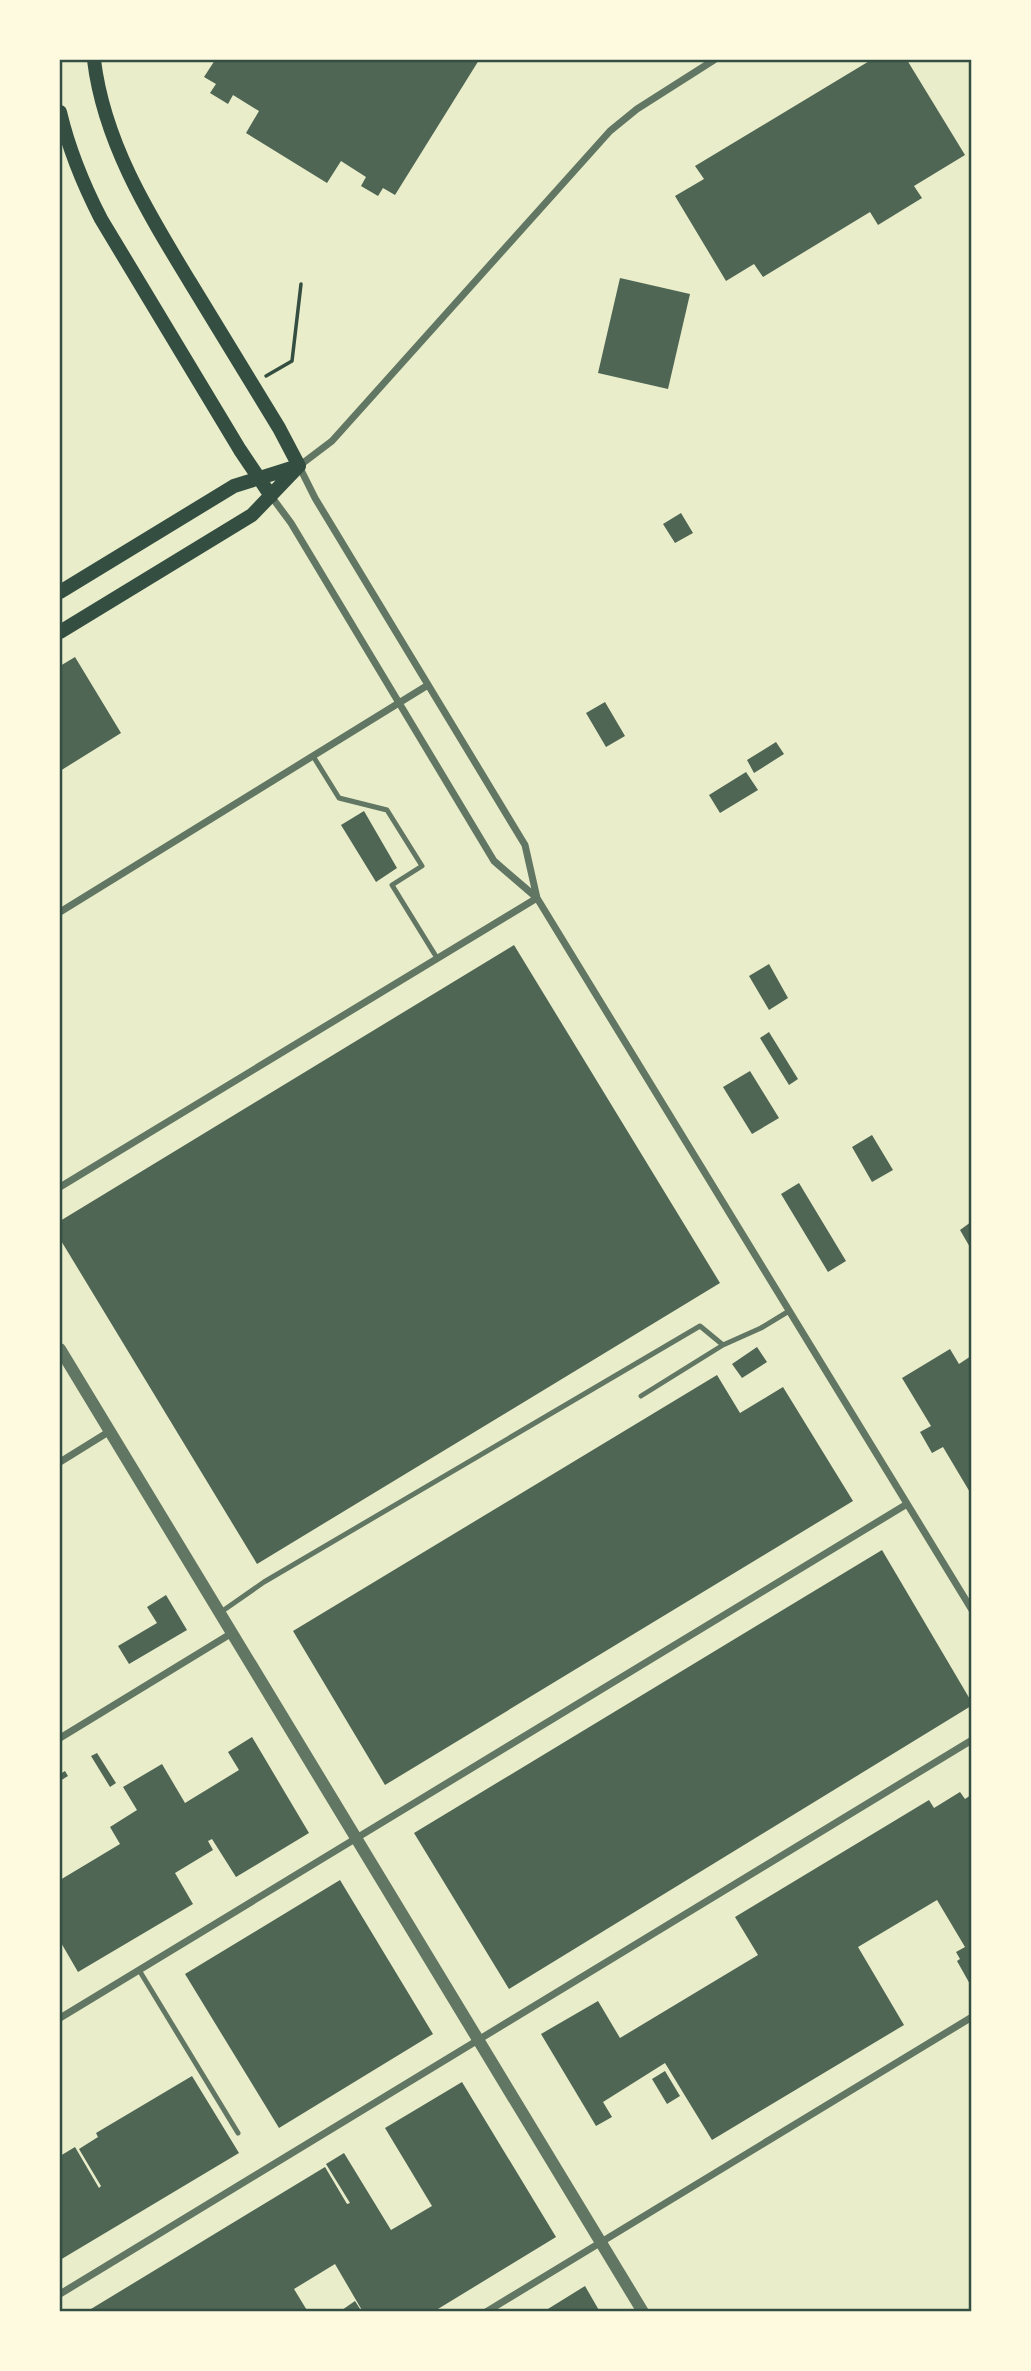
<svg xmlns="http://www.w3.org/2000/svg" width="1031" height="2371" font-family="'Golos Text',sans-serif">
  <rect width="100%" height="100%" fill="#e9edc9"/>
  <path fill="#4f6655" d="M215,60H479L395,195L383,188L378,196L361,186L366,177L341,161L327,183L246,133L259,111L233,95L228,104L210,93L216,84L204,77Z
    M871,60H907L965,155L914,186L922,198L878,225L870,212L763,277L754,264L726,281L675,196L704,179L695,166Z
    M620,278L690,294L668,389L598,373Z
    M681,513L693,533L675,543L663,524Z
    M75,657L121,733L60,771V666Z
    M605,702L625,736L606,747L586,713Z
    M776,742L784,754L754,773L747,760Z
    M746,772L758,790L720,813L709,795Z
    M364,811L397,868L376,882L341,825Z
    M514,945L720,1283L257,1564L60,1239V1221Z
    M769,964L788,998L769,1010L749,976Z
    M769,1032L798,1079L789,1085L760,1038Z
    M750,1071L779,1118L752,1134L723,1087Z
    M872,1135L893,1170L872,1182L852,1147Z
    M799,1183L846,1261L828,1272L781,1194Z
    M971,1222V1249L960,1230Z
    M757,1347L767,1362L742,1378L732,1364Z
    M950,1349L959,1364L971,1356V1494L943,1447L932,1453L920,1432L931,1426L902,1378Z
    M717,1375L740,1413L783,1387L853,1501L385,1785L293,1631Z
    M882,1550L971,1701V1706L509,1989L414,1833Z
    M166,1595L187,1630L129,1664L118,1646L157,1623L147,1607Z
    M252,1737L309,1833L236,1877L212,1839L208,1841L213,1850L175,1873L193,1904L78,1972L60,1941V1880L120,1844L110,1827L137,1810L123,1787L162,1764L185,1803L239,1770L228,1752Z
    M97,1753L116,1783L110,1787L91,1756Z
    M65,1771L68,1776L60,1781V1774Z
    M960,1792L965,1799L971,1795V1986L957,1961L960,1959L956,1952L965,1947L937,1900L858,1947L904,2025L712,2140L665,2063L603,2102L612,2117L596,2126L541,2034L598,2001L620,2038L758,1955L735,1917L929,1800L934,1808Z
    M340,1880L433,2034L279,2128L185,1974Z
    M665,2071L680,2096L667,2104L652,2079Z
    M192,2076L239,2153L60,2260V2156L75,2147L99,2188L101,2186L79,2149L98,2137L96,2133Z
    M462,2082L556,2237L433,2312H363L335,2264L294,2289L308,2312H86L325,2167L347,2204L350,2203L326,2164L344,2153L391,2230L432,2206L385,2128Z
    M585,2286L600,2312H543Z
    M355,2301L362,2312H343L342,2310Z"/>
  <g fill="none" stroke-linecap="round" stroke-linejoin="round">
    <path stroke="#344e41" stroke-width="3.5" d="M266,376L292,361L301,284"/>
    <path stroke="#617663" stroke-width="5" d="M313,756L339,798L387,810L422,866L392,885L437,958
      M641,1396L723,1345
      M221,1612L264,1582L700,1326L723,1345L761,1328L789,1311
      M139,1970L238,2133"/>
    <path stroke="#617663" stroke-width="7" d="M271,496L291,523L494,861L537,898L972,1610
      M537,898L525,845L315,498L299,466L332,441L610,131L637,109L714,60
      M60,912L428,685
      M60,1187L537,898
      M60,1462L110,1431
      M60,1738L232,1633
      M60,2018L907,1504
      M60,2294L972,1740
      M486,2312L972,2017"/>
    <path stroke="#617663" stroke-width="12" d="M60,1349L643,2312"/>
    <path stroke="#344e41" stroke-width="14" d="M94,60C104,142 148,213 190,282C220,331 249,379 279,428L299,466
      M60,112C69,150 83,184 101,219L240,450L271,496
      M60,592L234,486L298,466
      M60,632L252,515L299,466"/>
  </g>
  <rect width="1031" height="2371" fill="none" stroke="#fefae0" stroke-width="122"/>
  <rect x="61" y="61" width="909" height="2249" fill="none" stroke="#344e41" stroke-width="2.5"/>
</svg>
